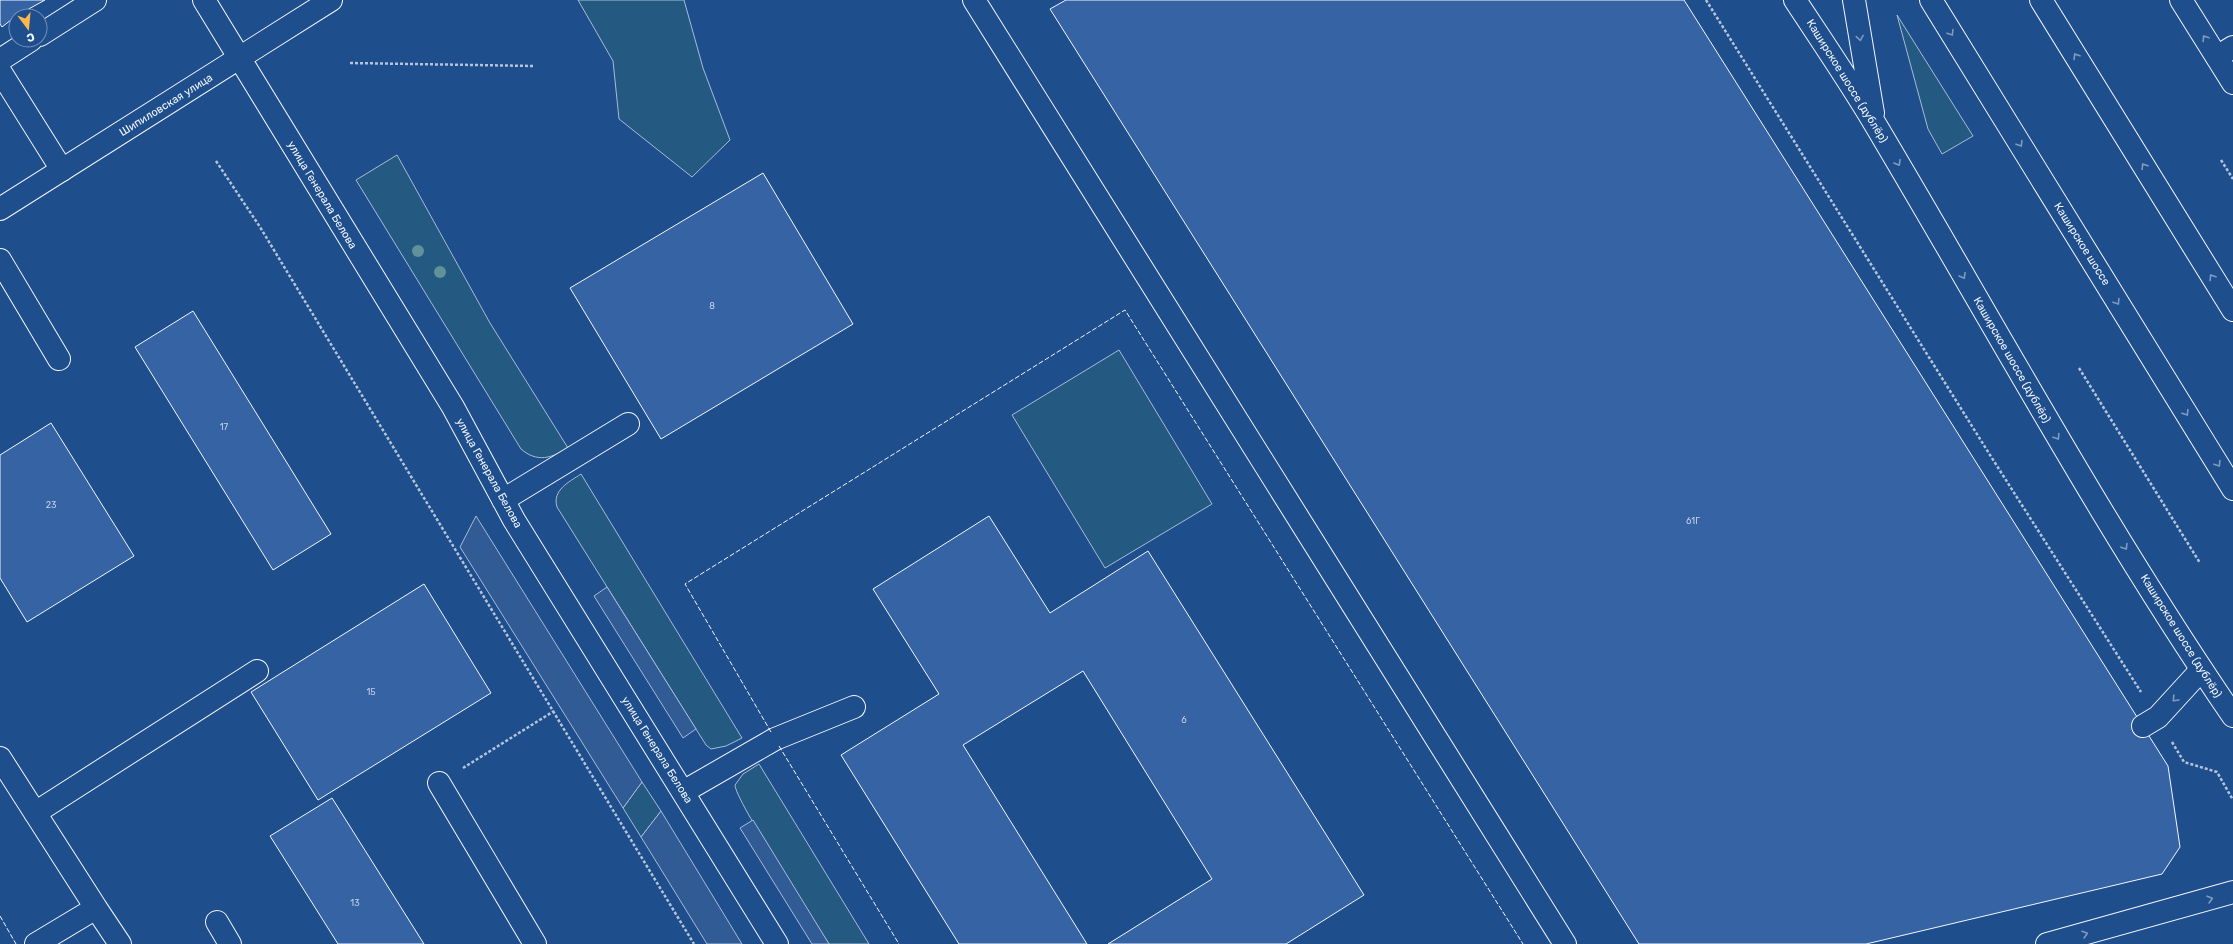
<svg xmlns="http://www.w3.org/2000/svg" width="2233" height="944" font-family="Rubik,sans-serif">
  <rect width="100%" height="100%" fill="#1f4e8c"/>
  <path fill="#245a82" stroke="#a8bbd7" d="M578,0H684L703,68L730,140L692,177L619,119L613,61Z
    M1897,15L1973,136L1942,154L1928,129Z
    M397,155L490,323L568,448C552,458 537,463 521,449L356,180Z
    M1119,350L1212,504L1105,568L1012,415Z
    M581,474L742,738L726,746L711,749L706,745L557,507C552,490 569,482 581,474Z
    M759,764L869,944H829C815,922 735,800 735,785L743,774Z
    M642,782L661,811L641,837L623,808Z"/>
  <path fill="#305b95" stroke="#a8bbd7" d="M476,516L642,782L623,808L460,547Z
    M607,587L696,729L683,738L594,596Z
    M661,811L742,944H707L641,837Z
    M753,820L829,944H812L740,828Z"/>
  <path fill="#3563a3" stroke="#f2f6ff" d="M0,0H45L16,16L2,27L0,24Z
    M1066,0H1684L2168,766L2180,847L2162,874L1866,944H1639L1050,9Z
    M763,173L853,324L661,439L570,288Z
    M193,311L331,534L273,570L135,347Z
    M51,423L134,556L27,622L0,578V455Z
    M989,516L1050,613L1148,551L1364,895L1286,944H1108L1212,879L1083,671L963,745L1087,944H959L841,755L939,694L873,589Z
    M424,584L491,693L318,800L251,692Z
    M332,798L373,863L424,944H338L270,836Z"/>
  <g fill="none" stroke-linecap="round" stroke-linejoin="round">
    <defs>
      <path id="minor" d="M204,0L453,407L514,520L777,944
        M974,0L1565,944
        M40,35L95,0
        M2217,57L2233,47
        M0,60L31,40
        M0,71L62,170
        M0,260L59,359
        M503,500L628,424
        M2143,726L2158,717L2201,670
        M0,758L96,908L36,944
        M439,783L535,944
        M683,792L775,739L854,707
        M35,813L257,671
        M96,908L120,944
        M217,922L230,944
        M2047,944L2233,892"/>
      <path id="major" d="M1795,0C1822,41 1850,82 1875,124C1993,322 2103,526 2233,716
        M1854,0L1873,113
        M1931,0L2233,489
        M2041,0L2233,310
        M2181,0L2233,83
        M0,209L331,0"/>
    </defs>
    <use href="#minor" stroke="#f2f6ff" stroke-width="24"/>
    <use href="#major" stroke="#f2f6ff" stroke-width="24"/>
    <path stroke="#b3c4dc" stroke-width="2.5" stroke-dasharray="3 2" stroke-linecap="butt" d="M1706,0L1990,455L2141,692
      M350,63L535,66
      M2221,160L2233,179
      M216,161L260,227L694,944
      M2079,368L2200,563
      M2172,742L2184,762L2217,772L2233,800
      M463,768L554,711"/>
    <use href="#minor" stroke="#1f4e8c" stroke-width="22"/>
    <use href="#major" stroke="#1f4e8c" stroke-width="22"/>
    <path stroke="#f2f6ff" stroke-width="1" stroke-dasharray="5 2" stroke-linecap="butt" d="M771,732L685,584L1125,310L1523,944
      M779,746L899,944
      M0,916L16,944"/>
  </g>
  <g fill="#61919a">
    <circle cx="418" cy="251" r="6"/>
    <circle cx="440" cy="272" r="6"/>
  </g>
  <defs><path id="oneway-chevron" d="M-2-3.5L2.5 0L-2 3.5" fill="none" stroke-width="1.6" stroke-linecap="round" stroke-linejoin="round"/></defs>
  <g stroke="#7e9ac0">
    <use href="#oneway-chevron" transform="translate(1951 33) rotate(58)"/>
    <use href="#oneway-chevron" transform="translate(1860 38) rotate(81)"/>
    <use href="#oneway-chevron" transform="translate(2205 38) rotate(-122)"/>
    <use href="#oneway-chevron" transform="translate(2076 56) rotate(-122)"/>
    <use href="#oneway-chevron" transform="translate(2020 144) rotate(58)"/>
    <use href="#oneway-chevron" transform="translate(1898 163) rotate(60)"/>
    <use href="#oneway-chevron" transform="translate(2144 166) rotate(-122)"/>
    <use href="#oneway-chevron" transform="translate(1963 276) rotate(60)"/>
    <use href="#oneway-chevron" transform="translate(2212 277) rotate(-122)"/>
    <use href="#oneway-chevron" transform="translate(2117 302) rotate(58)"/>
    <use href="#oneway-chevron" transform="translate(2186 413) rotate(58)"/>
    <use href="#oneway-chevron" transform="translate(2057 437) rotate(58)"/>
    <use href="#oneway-chevron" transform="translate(2218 464) rotate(58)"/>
    <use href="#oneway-chevron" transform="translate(2125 547) rotate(58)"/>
    <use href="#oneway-chevron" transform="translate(2175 699) rotate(133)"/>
    <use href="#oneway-chevron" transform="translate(2210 899) rotate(-16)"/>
    <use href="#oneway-chevron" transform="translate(2085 934) rotate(-16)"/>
  </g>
  <g text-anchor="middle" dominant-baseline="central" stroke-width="3" stroke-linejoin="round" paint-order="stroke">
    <g font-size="9" fill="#c3d1e8">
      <text x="712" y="306">8</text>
      <text x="224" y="427">17</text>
      <text x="51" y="505">23</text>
      <text x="1693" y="521">61Г</text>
      <text x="371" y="692">15</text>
      <text x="1184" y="720">6</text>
      <text x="355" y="903">13</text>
    </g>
    <g font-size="11" fill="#f2f6ff" stroke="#1f4e8c">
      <text transform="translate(1847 81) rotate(58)">Каширское шоссе (дублёр)</text>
      <text transform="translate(166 105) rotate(-32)">Шипиловская улица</text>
      <text transform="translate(322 195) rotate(59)">улица Генерала Белова</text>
      <text transform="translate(2082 244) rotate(58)">Каширское шоссе</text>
      <text transform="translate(2012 360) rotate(60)">Каширское шоссе (дублёр)</text>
      <text transform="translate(489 473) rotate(61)">улица Генерала Белова</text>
      <text transform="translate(2181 636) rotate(58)">Каширское шоссе (дублёр)</text>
      <text transform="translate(657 750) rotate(58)">улица Генерала Белова</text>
    </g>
  </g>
  <g transform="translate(28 28) rotate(164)"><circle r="19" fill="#1f4e8c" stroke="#7391ba"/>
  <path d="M0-3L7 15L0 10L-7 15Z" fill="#ffb74d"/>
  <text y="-6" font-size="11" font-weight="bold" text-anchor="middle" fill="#f2f6ff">С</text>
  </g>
</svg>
